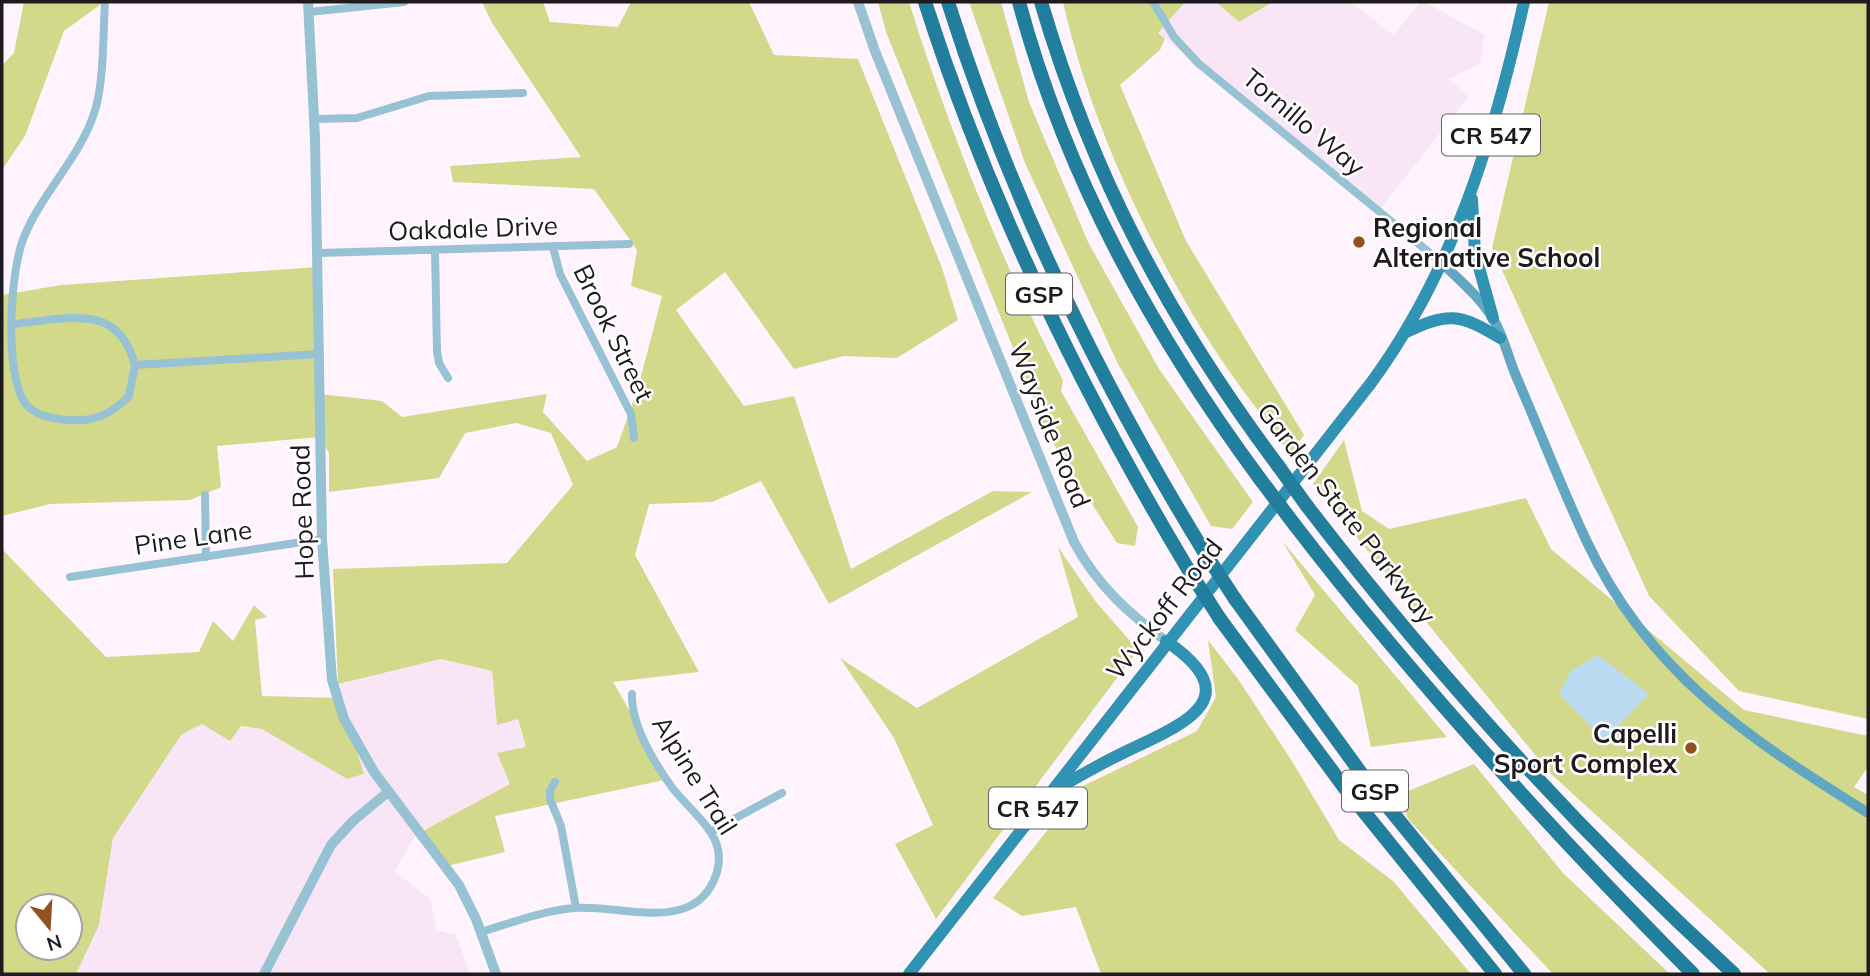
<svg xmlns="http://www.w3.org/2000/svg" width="1870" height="976" font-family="Mulish,sans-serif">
  <rect width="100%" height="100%" fill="#fff4fe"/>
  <path fill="#f8e6f6" d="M1185,2H1216L1239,22L1273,2H1351L1393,35L1421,2H1425L1485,35L1480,64L1449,79L1469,96L1378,212L1158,33Z
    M441,659L492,671L497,725L517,718L526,747L510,784L416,835L395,871L430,899L437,930L456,935L470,974H76L99,925L113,838L181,735L202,724L262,729L347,779L364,775L338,684Z"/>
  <path fill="#d2d98b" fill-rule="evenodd" d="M24,2H104L64,31L25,136L2,170V65L14,53Z
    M482,2H543L550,22L618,27L631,2H749L774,55L858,59L942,268L958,320L897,358L844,356L794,369L725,272L676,310L744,406L794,396L851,569L993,491L1032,492L829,604L761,481L712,502L649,504L635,555L699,672L613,682L669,779L495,816L505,852L447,866L421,832L510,784L497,753L526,747L518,719L497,725L492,671L441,659L338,684L333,569L507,563L573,485L551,433L516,423L465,433L439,478L329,492V453L320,437L217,446L221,487L190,500L50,504L2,516V295L61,285L318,267L320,394L382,401L402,417L547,394L543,412L587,461L617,447L638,388L662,296L631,286L637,250L594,189L453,182L450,166L581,157L492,23Z
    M878,2H909C950,132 1000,259 1063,380L1061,391L1138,527L1135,546L1117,543L1048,435L886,32Z
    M969,2H1001L1029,102L1088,242L1159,369L1253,502L1232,529L1211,526L1118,364L1025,163Z
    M1063,2H1185L1158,33L1165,39L1160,50L1120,85L1186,241L1304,435L1290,454C1261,414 1230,375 1204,333C1142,232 1089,117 1063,2Z
    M1216,2H1273L1239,22Z
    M1549,2H1868V719L1739,691L1649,596L1492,248Z
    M1344,440L1362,511L1389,529L1526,498L1551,549L1744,710L1868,736V767L1854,787L1868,795V974H1770L1550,773L1313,484Z
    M1282,541L1447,737L1371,747L1358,686L1295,630L1315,595Z
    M1058,547L1096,602L1138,650L936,919L895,844L933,825L894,738L840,658L917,708L1078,617Z
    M2,549L106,657L199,652L213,621L233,641L254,605L267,617L255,620L262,696L340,698L364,774L347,779L262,729L241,726L230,741L202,724L181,735L113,838L99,925L76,974H2ZM28,906H70V948H28Z
    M1208,640L1238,679L1290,758L1339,840L1393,881L1471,974H1101L1076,907L1022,916L993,898L1083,786L1197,731L1216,697Z
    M1474,764L1563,873L1670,974H1553L1408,819L1401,794Z"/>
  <path fill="#bbdbf3" d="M1598,655L1649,694L1604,740L1559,694L1571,671Z"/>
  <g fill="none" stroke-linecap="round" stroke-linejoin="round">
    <path stroke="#96c2d4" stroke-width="8" d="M105,2C103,34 104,77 96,107C83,155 42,192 24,237C10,270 4,373 25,403C34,416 55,419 68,420C94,422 112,414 129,396L135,365L320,354
      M1153,2L1174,37L1198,63L1442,263
      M309,12L404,2
      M314,119L357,118L429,96L523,93
      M553,247L560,274L631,414L634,438
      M435,250L437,351L439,363L448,378
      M318,253L629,244
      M12,324C65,320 118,300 135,365
      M205,495L206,557
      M70,577L322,539
      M555,782L550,791V799L561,826L576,908
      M712,831L782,793
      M481,932C511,923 542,911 574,908C618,904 691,934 714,880C733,837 693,816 671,786C654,762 631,724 632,694"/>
    <path stroke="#96c2d4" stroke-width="10" d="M308,2L315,137L322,539L332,680L344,719L374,772L459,885L476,919L496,974
      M858,2L875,51L1074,542C1097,585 1128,613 1166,641
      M264,974L331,845L353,821L388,792"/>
    <path stroke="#61a7c1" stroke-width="10" d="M1442,263C1459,280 1479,296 1492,317C1503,334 1508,357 1516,376C1540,431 1561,487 1587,542C1649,674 1750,739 1868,813"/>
    <path stroke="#3193b3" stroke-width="12" d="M1472,199L1475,253L1493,318
      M1404,333C1448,312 1459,313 1500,338
      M1055,790C1079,776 1102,763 1127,751C1184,724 1250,698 1166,641
      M909,974L1371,383C1454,270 1494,137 1524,2"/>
    <path stroke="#217f9d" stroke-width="14" d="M925,2C989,202 1080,389 1188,569
      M948,2C1009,196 1097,377 1203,550
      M1019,2C1066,177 1153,334 1260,479
      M1041,2C1093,178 1169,320 1279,467
      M1307,506C1436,674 1578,831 1734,974
      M1294,524C1416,683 1552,831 1693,974
      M1235,599L1366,780L1524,974
      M1220,619L1344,787L1495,974"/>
    <path stroke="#217f9d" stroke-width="14" d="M1279,467L1307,506
      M1260,479L1294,524
      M1203,550L1235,599
      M1188,569L1220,619"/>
  </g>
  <g fill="#935120" stroke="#fff" stroke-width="2.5">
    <circle cx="1359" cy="242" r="7"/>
    <circle cx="1691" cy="748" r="7"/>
  </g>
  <g text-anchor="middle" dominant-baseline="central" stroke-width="5" stroke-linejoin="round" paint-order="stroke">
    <g fill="#fff" stroke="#625f62" stroke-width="2">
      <rect x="1442" y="114.5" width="98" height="41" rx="5"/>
      <rect x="1006" y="273.5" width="66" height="41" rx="5"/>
      <rect x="1342" y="770.5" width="66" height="41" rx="5"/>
      <rect x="989" y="787.5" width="98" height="41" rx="5"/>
    </g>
    <g font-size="24" font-weight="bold" fill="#1e1a1e">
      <text x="1491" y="135">CR 547</text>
      <text x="1039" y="294">GSP</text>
      <text x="1375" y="791">GSP</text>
      <text x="1038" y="808">CR 547</text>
    </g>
    <g font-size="26" fill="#1e1a1e" stroke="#fff">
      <text transform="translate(1304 122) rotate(40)">Tornillo Way</text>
      <text transform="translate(473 228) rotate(-2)">Oakdale Drive</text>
      <text transform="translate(614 333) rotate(64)">Brook Street</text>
      <text transform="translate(1050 425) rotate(68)">Wayside Road</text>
      <text transform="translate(302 512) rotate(-92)">Hope Road</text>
      <text transform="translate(1347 513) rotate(52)">Garden State Parkway</text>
      <text transform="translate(193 537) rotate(-8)">Pine Lane</text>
      <text transform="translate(1164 609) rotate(-52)">Wyckoff Road</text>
      <text transform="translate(695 775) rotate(58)">Alpine Trail</text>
    </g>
    <g font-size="26" font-weight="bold" fill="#1e1a1e" stroke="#fff" text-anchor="start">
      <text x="1373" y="227">Regional<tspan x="1373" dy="30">Alternative School</tspan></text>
      <text x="1677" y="733" text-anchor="end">Capelli<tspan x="1677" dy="30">Sport Complex</tspan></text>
    </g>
  </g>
  <rect width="1870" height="976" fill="none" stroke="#1e1a1e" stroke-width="7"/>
  <g transform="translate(49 927) rotate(162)"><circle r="33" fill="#ffffff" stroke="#a5a3a5" stroke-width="2"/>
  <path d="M0-5L12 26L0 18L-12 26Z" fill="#935120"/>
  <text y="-10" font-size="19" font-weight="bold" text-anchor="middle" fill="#1e1a1e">N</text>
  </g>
</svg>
